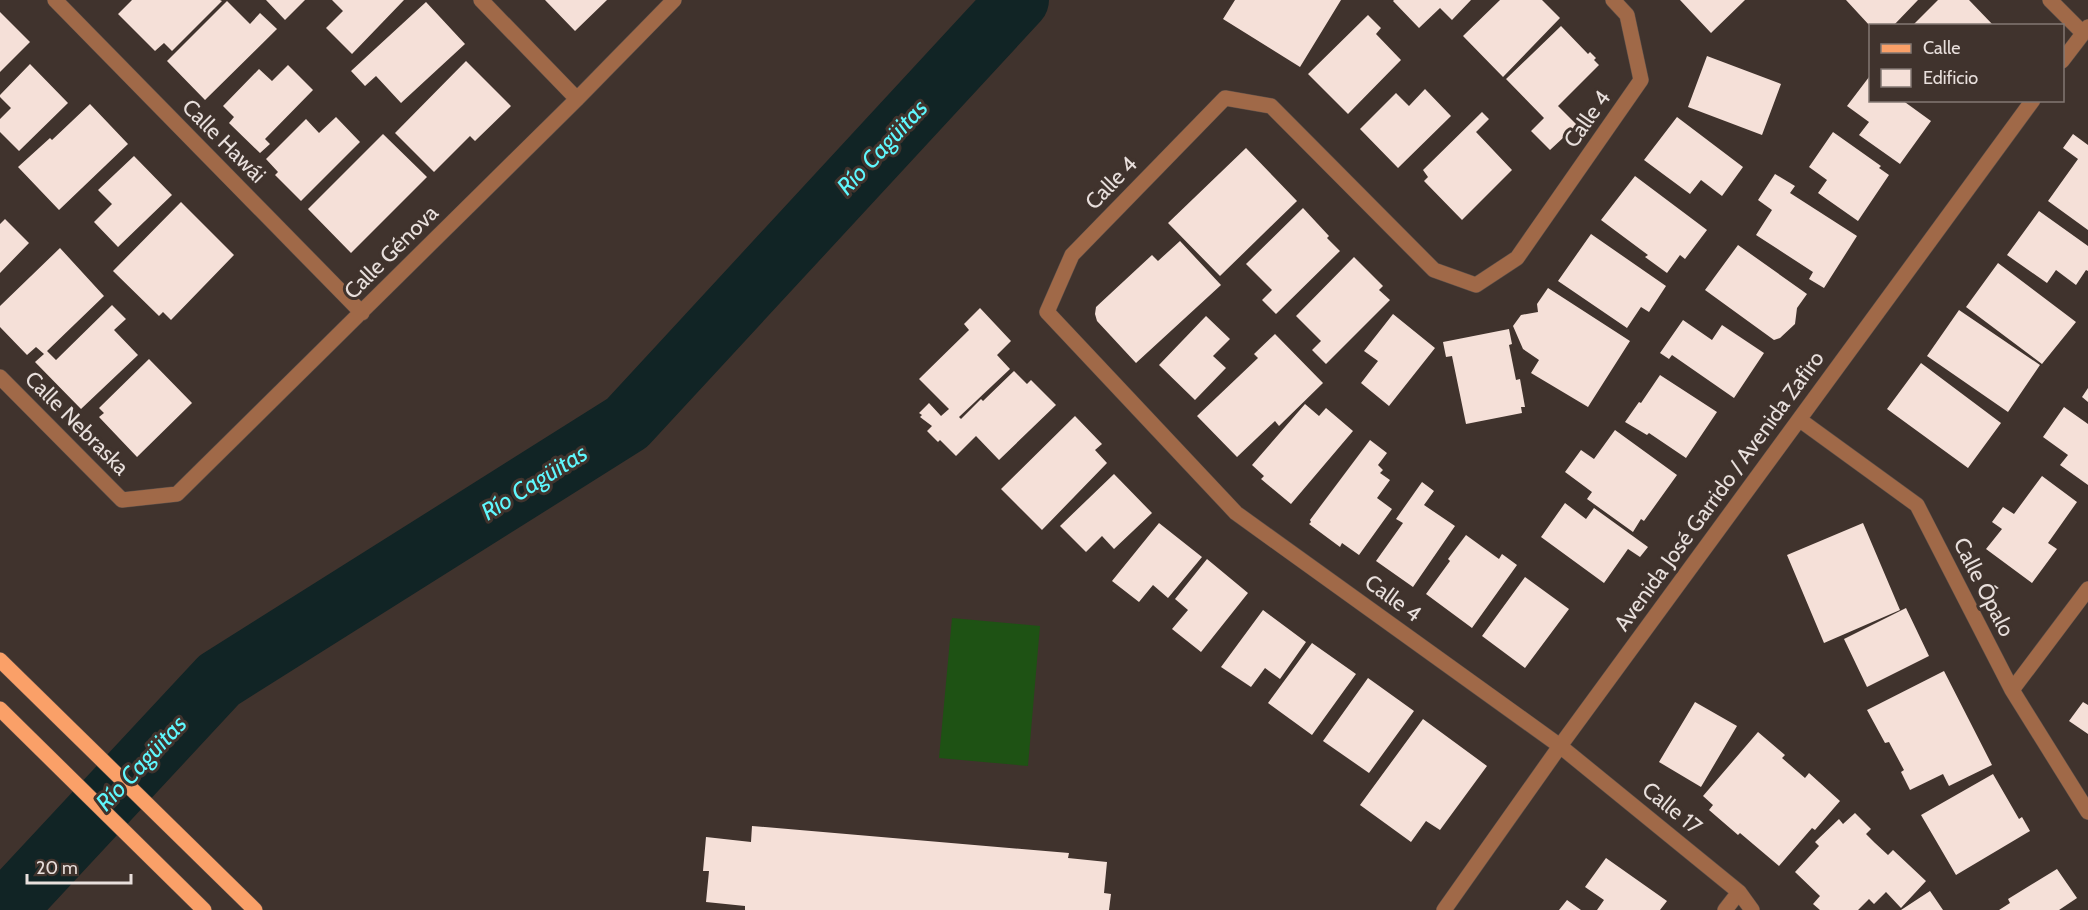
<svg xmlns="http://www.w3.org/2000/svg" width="2088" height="910" font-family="Cabin,sans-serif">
  <rect width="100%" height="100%" fill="#40332d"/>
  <path fill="#1e5214" d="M952,618L1040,626L1028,766L939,758Z"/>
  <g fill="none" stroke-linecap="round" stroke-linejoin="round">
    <path stroke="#112425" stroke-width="62" d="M5,910L219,680L627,423L1018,0"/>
  </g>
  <path fill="#f5e0d8" d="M132,0H220L222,1L172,51L164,43L155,51L118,14Z
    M266,0H305L285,20Z
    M332,0H404L352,54L326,28L343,11Z
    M545,0H607L575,31Z
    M1235,0H1341L1300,67L1223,19Z
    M1394,0H1471L1452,20L1440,8L1419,28L1393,1Z
    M1500,0H1542L1560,18L1503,77L1463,36Z
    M1680,0H1745L1711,33Z
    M1846,0H1918L1893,26H1870Z
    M1938,0H1969L1994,26H1912Z
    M227,1L250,24L260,13L277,29L205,100L167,61Z
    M426,2L465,44L401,103L376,76L365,86L351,71Z
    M0,12L30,42L0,72Z
    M1368,15L1381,28L1376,34L1401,60L1348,114L1308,74Z
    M1561,26L1588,54L1590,52L1596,58L1594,60L1599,65L1558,106L1577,125L1550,150L1531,131L1544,118L1506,79Z
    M1707,56L1781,84L1762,135L1688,107Z
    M466,61L511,106L475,141L470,136L434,172L395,133Z
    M30,64L68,103L19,151L0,132V119L11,108L0,97V95Z
    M288,65L313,90L265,139L270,144L260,153L229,123L234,117L223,106L259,69L272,81Z
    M1869,77L1870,78V100H1902L1931,121L1900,164L1859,135L1869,122L1847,106Z
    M1425,89L1451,116L1398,168L1360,129L1396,93L1409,106Z
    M90,104L128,144L59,210L18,167L50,138L52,140Z
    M1482,112L1489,119L1476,132L1512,170L1462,220L1424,181L1428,177L1423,170Z
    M336,117L360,142L301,201L275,175L278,172L266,159L306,119L319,133Z
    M1677,117L1743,167L1722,196L1701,180L1690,194L1644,160Z
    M1833,132L1881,166L1879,168L1889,175L1858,221L1818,193L1827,180L1809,167Z
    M383,134L427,177L351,253L308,209Z
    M2073,134L2088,145V230L2048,201L2078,159L2063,148Z
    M1246,148L1297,201L1220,276L1168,223Z
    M134,156L172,195L118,247L94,222L112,204L98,190Z
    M1775,174L1795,186L1790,193L1857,236L1824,288L1809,279L1813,272L1756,235L1772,210L1758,200Z
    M1635,176L1707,230L1685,259L1680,255L1667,273L1645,257L1648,255L1601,220Z
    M181,202L234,255L171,320L163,312L159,316L113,271Z
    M1303,208L1329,236L1327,238L1340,251L1276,314L1262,300L1272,290L1246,264Z
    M2039,211L2088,246V271L2086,270L2076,285L2056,270L2047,283L2007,255Z
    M5,219L29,243L0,273V224Z
    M1591,234L1666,286L1649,312L1641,307L1627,328L1558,281Z
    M1180,241L1221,285L1136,363L1097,321L1095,314L1096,307L1152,255L1158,261Z
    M1738,245L1807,294L1797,308L1795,324L1780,338L1774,340L1705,290Z
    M60,248L104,296L47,351L56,360L112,305L126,319L114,330L138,355L81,409L35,362L44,354L36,347L27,355L0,327V306Z
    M1354,257L1383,286L1379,290L1390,300L1326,364L1312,350L1321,341L1296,316Z
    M1998,263L2076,322L2042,364L1966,307Z
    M1548,288L1630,341L1588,407L1531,373L1539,360L1523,349L1513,326L1521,315L1538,312L1537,304Z
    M980,308L1011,341L997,355L1010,369L959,417L961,419L981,399L983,401L1014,371L1027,384L1031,380L1056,405L999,460L976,436L956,456L940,440L938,442L927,431L932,426L920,417L922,415L919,413L929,403L941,416L949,409L919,379L969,330L964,324Z
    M1959,310L2040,365L2008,412L1927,356Z
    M1393,314L1435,348L1389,406L1361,383L1378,361L1364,351Z
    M1206,316L1230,339L1213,356L1226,368L1195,400L1159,365Z
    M1683,320L1712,340L1722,325L1764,353L1734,398L1672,355L1669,359L1660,353Z
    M1509,329L1512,344L1509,345L1516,380L1520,379L1525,407H1521L1522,413L1466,424L1452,356L1446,357L1443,342Z
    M1275,334L1323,383L1279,426L1275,421L1237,457L1197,416L1258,358L1254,354Z
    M149,359L192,403L137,457L99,417L104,413L99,408Z
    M1921,363L2001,423L1968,468L1887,409Z
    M1660,375L1717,412L1686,458L1649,433L1647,435L1625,422L1639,402L1641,403Z
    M2088,388V402L2082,397Z
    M1305,404L1319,416L1326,408L1353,431L1291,504L1261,479L1264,476L1252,465Z
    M2064,407L2088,424V485L2060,465L2068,455L2043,437Z
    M1075,416L1102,444L1095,450L1107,463L1042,530L1001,489Z
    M1615,430L1677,475L1644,521L1641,519L1633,532L1587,499L1592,492L1565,472L1581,450L1594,459Z
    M1370,440L1387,453L1378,465L1383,470L1380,473L1390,480L1377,498L1392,509L1359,555L1342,543L1340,547L1309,524L1311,522L1310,520Z
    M1114,474L1152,513L1114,549L1102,536L1086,552L1060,526Z
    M2042,476L2077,502L2048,543L2057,549L2032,583L1986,549L2002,529L1992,522L2003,507L2014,514Z
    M1422,482L1434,491L1424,505L1455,526L1413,587L1376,561L1403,523L1396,519Z
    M1565,503L1586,519L1594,508L1648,547L1640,557L1628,549L1604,583L1541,537Z
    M1159,523L1202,557L1168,598L1153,585L1139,602L1112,581Z
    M1863,523L1900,610L1824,643L1787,555Z
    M1466,535L1499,559L1502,554L1517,565L1472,628L1426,594L1450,561L1448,559Z
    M1207,559L1248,593L1201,652L1172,629L1188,610L1175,599Z
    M1525,577L1569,609L1525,668L1482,636Z
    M1906,608L1929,656L1867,687L1844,639Z
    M1263,610L1306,642L1280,679L1265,668L1251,687L1221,667Z
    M1312,643L1356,674L1312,735L1268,703Z
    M1944,671L1992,765L1949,786L1943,774L1910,790L1901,772L1904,770L1889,742L1885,743L1867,710Z
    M1368,678L1414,711L1369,773L1323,741Z
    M1695,702L1737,726L1701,787L1659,762Z
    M2083,702L2088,705V734L2069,721Z
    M1423,719L1487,766L1440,830L1426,821L1411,842L1360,805Z
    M1758,732L1785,755L1782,758L1805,778L1809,773L1840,801L1815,830L1812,828L1779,866L1740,833L1738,835L1709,810L1713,805L1703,796Z
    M1993,774L2019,819L2022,817L2030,831L1956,875L1921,815Z
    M1855,813L1871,829L1866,834L1875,843L1888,855L1893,850L1926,881L1901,908L1886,892L1874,904L1869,899L1858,910H1820L1813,904L1820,896L1795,872L1819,846L1815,842L1839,819L1843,824Z
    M752,826L1069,853L1068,858L1107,862L1104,893L1111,894L1109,910H745V906L706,902L709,871H703L706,837L751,842Z
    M1606,858L1667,901L1660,910H1597L1604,900L1585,887Z
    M2057,869L2077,898L2059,910H1999L2010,903L2008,899Z
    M1930,891L1943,910H1901Z
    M1567,900L1581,910H1559Z"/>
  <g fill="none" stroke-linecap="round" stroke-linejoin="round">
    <defs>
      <path id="minor" d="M55,0L362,313
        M481,0L577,99
        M1613,0L1627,15L1641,80L1517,258L1476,285L1434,270L1271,106L1225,98L1072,255L1047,312L1236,513L1560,746L1739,892L1752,910
        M2050,0L2083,33
        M2062,61L2088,27
        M0,377L122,500L177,494L577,99L674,0
        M1800,420L1917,505L2012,690L2088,812
        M2012,690L2088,589
        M1444,910L1560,746L2033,100
        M1725,910L1739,892"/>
      <path id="major" d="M0,660L255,910
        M0,709L204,910"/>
    </defs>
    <use href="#minor" stroke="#5b4f49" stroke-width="16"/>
    <use href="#major" stroke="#5b4f49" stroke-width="16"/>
    <use href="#minor" stroke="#a06948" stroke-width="15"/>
    <use href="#major" stroke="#faa068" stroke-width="15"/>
  </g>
  <g text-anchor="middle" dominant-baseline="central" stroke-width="6" stroke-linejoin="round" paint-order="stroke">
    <g font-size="22" fill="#e8dfdc" stroke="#40332d">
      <text transform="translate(1587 119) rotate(-55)">Calle 4</text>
      <text transform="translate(224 141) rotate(45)">Calle Hawái</text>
      <text transform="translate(1111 183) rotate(-46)">Calle 4</text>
      <text transform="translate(391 252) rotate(-45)">Calle Génova</text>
      <text transform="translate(77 423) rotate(45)">Calle Nebraska</text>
      <text transform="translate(1719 491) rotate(-54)">Avenida José Garrido / Avenida Zafiro</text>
      <text transform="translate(1984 587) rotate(63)">Calle Ópalo</text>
      <text transform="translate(1393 598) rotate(36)">Calle 4</text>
      <text transform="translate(1672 808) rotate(39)">Calle 17</text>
    </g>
    <g font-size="24" font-style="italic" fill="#5ff7fd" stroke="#40332d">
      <text transform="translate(882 147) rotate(-47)">Río Cagüitas</text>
      <text transform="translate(534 482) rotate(-32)">Río Cagüitas</text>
      <text transform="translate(141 763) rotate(-47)">Río Cagüitas</text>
    </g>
  </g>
  <rect x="1869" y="24" width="195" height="78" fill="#40332d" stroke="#837873" stroke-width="1.5"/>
  <rect x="1881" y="44" width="30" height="9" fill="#faa068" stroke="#837873" stroke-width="1.5"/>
  <text x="1923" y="54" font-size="18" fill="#e8dfdc">Calle</text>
  <rect x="1881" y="69" width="30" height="18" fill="#f5e0d8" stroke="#837873" stroke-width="1.5"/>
  <text x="1923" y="84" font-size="18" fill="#e8dfdc">Edificio</text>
  <path d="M27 874v9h104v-9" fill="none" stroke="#e8dfdc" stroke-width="3"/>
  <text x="36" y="874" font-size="18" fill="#e8dfdc" stroke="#40332d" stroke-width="4.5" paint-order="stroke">20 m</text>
</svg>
